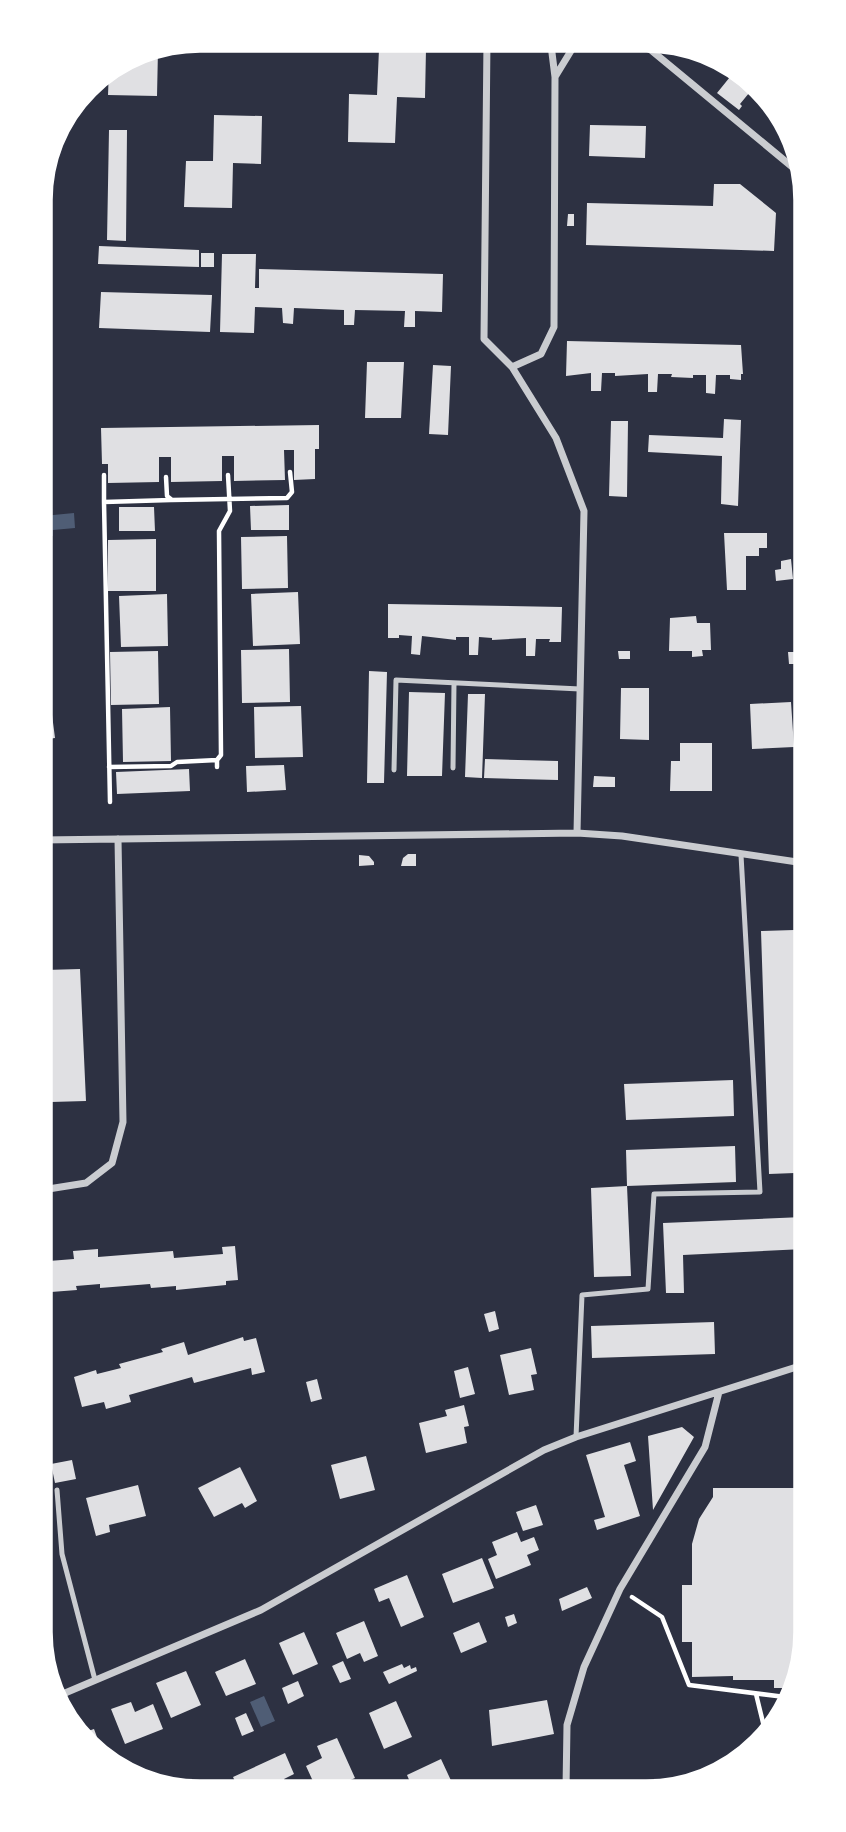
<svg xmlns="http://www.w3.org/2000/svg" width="846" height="1832" font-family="'Roboto Condensed',sans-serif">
  <rect width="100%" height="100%" fill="#2d3142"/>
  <path fill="#4f5d75" d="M74,513L75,528L53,530V536H48L44,531L43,516Z
    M264,1696L275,1721L261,1727L250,1702Z"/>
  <path fill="#e0e0e3" d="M187,41L186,51L158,50L157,96L108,95L109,69L138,51Z
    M379,49H426L425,98L397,97L395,143L348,142L349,94L377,95Z
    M734,72L754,87L740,104L742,106L739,110L717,93Z
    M214,115L262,116L261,164L233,163L232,208L184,207L186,161H213Z
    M590,125L646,126L645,158L589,156Z
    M109,130H127L126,241L107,240Z
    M714,184H740L776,213L774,251L586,245L587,203L713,206Z
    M568,214H574V226H567Z
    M99,246L199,250V267L98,264Z
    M201,253H214V267H201Z
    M222,254H256L255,288H259V269L443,274L442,312L415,311V327H404L405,311L355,310L354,325H344V310L294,308L293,324L283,323L282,308L255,307L254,333L220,332Z
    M101,292L212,295L210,332L99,328Z
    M567,341L741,345L743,374H741V380L730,379V375H716L715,394L706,393V375H693V378L671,377L672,374H658L657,392H648V374L615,376V373H602L601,391H591V373L566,376Z
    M801,346H803V376H798Z
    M367,362H404L401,418H365Z
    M433,365L451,366L448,435L429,434Z
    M803,385V398H797V387Z
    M724,419L741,420L738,506L721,504L722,456L648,452L649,435L723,438Z
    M611,421H628L627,497L609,496Z
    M319,425V449H315V479L294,480V450H284L285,480L234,481V456H222V481L171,482V457H159V482L108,483V464H102L101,428Z
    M40,448L46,460L40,463Z
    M289,505V530H251L250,506Z
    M119,507H154L155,531H119Z
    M724,533H767V548H759V556H746V590H727Z
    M287,536L288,588L242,589L241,537Z
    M156,539V591H108V540Z
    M791,559L793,579L776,581L775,570L781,569V561Z
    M298,592L300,644L253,646L251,594Z
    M167,594L168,646L121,647L119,596Z
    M388,604L562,607L561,642H549L550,639H536L535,656H526V638L492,640V638L479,637L478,655H469V637H456V640L422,636L420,655L411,654L412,636L399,635V638H388Z
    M696,616L697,623H710L711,650H702L703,656L692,657V651H669L670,618Z
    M289,649L290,702L242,703L241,650Z
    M158,651L159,704L111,705L110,652Z
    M618,651H630V659H619Z
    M788,652H797L798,664H789Z
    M369,671L387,672L384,783H367Z
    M621,688H649V740L620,739Z
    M409,692L445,693L442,776H407Z
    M468,694H485L482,778L465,777Z
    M791,702L794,747L752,749L750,704Z
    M301,706L303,757L255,758L254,707Z
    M51,707L55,738L41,740V708Z
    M170,707L171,761L123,762L122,709Z
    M680,743H712V791H670L671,761H680Z
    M485,759L558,761V780L484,778Z
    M284,765L286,790L247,792L246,766Z
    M189,769L190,791L117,794L116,772Z
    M594,776L615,777V787H593Z
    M408,854H416V866H401L403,858Z
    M359,855L369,856L374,862V865L359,866Z
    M794,930L802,1173H800V1176H795V1173L769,1174L761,931Z
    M80,969L86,1101L51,1102L45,970Z
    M733,1080L734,1116L626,1120L624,1084Z
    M735,1146L736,1182L627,1186L626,1150Z
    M627,1186L631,1276L594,1277L591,1188Z
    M803,1217L804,1249L683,1255L684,1293H666L663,1223Z
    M235,1246L238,1280L226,1281V1285L176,1290V1286L151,1288L150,1284L100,1288V1284L76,1286L77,1290L51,1292L49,1261L74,1259L73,1251L98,1249V1257L173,1251L174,1258L223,1254L222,1247Z
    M495,1311L499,1329L489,1332L484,1314Z
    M714,1322L715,1354L592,1358L591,1326Z
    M243,1337L244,1341L256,1338L265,1372L252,1375L251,1368L194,1383L192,1377L129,1395L131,1402L106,1409L104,1402L82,1407L74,1377L96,1370L97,1374L121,1368L119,1364L163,1352L161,1349L184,1342L188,1355Z
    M531,1348L537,1374L531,1375L534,1390L509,1395L500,1355Z
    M468,1367L475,1394L460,1398L454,1371Z
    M317,1379L322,1399L311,1402L306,1382Z
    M464,1405L469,1426L464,1427L467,1443L426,1453L419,1423L447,1416L445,1410Z
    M682,1427L694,1437L653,1510L648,1436Z
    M630,1442L636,1461L624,1465L640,1516L597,1530L594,1520L605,1517L586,1455Z
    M366,1456L375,1490L340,1499L331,1465Z
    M72,1460L76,1479L55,1483L51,1464Z
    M240,1467L257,1501L245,1508L242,1503L214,1517L198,1488Z
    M138,1485L146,1516L109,1525L110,1532L96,1536L86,1498Z
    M713,1488H807V1643L789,1688H774V1680H733V1676L692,1677V1642H682V1585H692V1544L699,1519L713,1497Z
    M536,1505L543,1525L523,1531L516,1512Z
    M517,1532L521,1542L534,1537L539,1550L527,1555L531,1565L496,1579L488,1559L497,1555L492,1542Z
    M482,1558L494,1588L453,1603L442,1574Z
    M407,1575L424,1617L401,1627L389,1598L379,1602L374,1589Z
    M587,1587L592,1598L562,1611L559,1599Z
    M514,1614L517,1623L508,1627L505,1617Z
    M364,1621L378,1656L364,1662L360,1653L347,1659L336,1633Z
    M479,1622L487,1642L461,1653L453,1633Z
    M304,1632L318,1664L293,1675L279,1643Z
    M245,1659L256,1684L226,1696L215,1672Z
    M343,1661L351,1679L340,1683L332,1666Z
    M402,1664L404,1668L410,1665L411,1669L416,1667L417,1671L389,1684L383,1672Z
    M186,1671L201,1705L171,1718L156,1683Z
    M298,1681L304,1696L288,1704L282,1688Z
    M547,1700L554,1734L492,1746L489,1710Z
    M396,1701L412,1737L384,1749L369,1713Z
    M131,1702L135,1712L153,1704L163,1729L125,1744L111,1709Z
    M246,1713L254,1731L242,1736L235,1718Z
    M84,1729L85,1732L94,1729L105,1759L93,1753L79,1731Z
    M337,1738L355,1778L328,1790H317L306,1766L322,1758L317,1746Z
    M285,1753L294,1774L284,1779L288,1790H239L233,1777Z
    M441,1759L454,1787L448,1789H413L407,1775Z"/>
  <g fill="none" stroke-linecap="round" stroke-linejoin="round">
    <path stroke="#fff" stroke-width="4.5" d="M104,475V502L171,500
      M166,477L167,496L172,500L287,498L292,492L290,472
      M104,502L110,802
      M109,767L171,766L177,762L217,760
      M217,767V760L221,755L219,531L230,511L228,475
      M632,1597L662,1617L689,1685L785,1697
      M756,1694L767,1739"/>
    <path stroke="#caccd0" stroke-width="5" d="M453,768L454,683
      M394,770L396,680L580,689
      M576,1437L582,1295L648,1289L654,1194L760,1192L741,855
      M57,1490L62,1554L95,1680
      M44,1666L53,1688"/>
    <path stroke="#caccd0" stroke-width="7" d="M487,40L484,339L512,367L556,438L584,511L577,833
      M548,41L551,45L555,77
      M640,41L802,175
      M512,367L541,354L554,327L555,77L577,41
      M41,840L577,833L622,836L804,863
      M42,1190L86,1183L112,1163L123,1122L118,839
      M58,1696L261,1610L544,1450L576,1437L806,1364
      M566,1789L567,1725L584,1667L620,1589L705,1447L719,1392"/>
  </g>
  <path d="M0 0H846V1832H0ZM200 51H646A149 149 0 0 1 795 200V1632A149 149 0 0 1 646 1781H200A149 149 0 0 1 51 1632V200A149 149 0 0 1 200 51Z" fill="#fff" fill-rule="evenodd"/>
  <path fill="none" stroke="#fff" stroke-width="3.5" d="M200 51H646A149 149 0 0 1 795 200V1632A149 149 0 0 1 646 1781H200A149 149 0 0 1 51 1632V200A149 149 0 0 1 200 51Z"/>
</svg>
